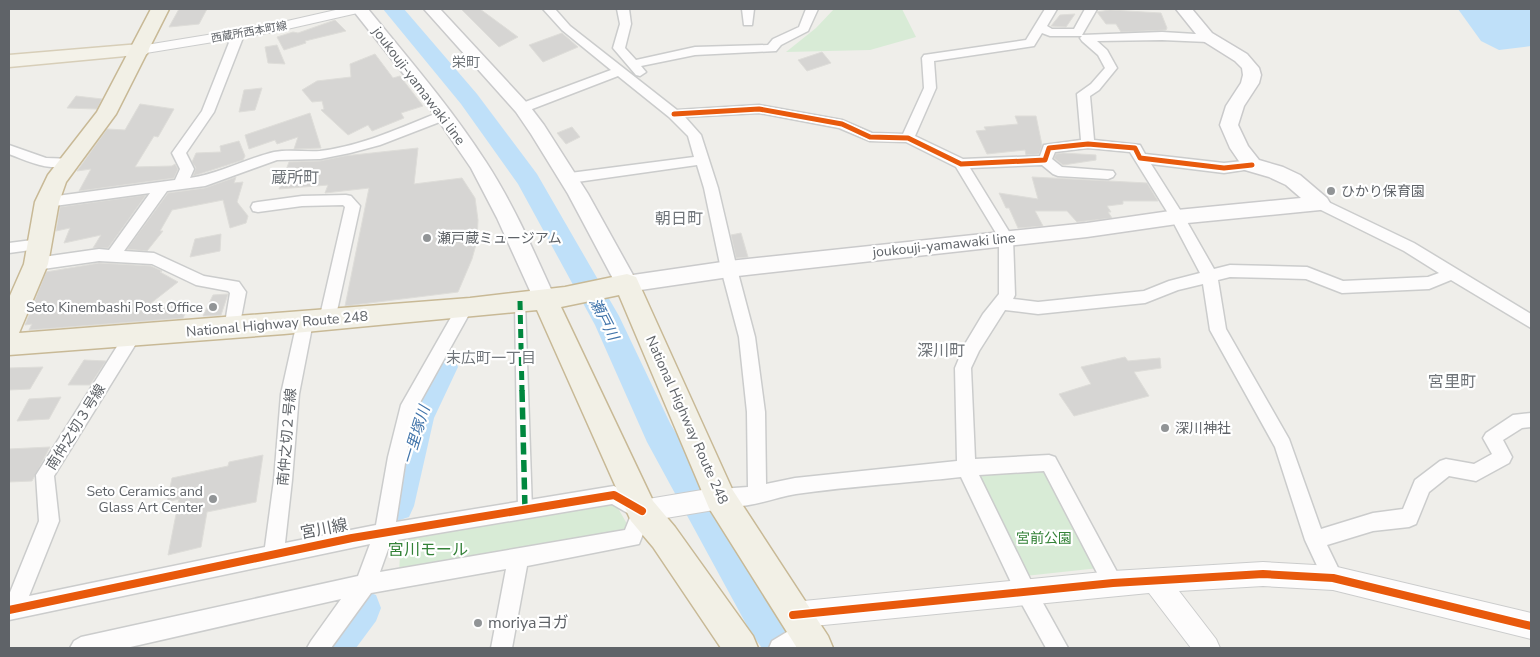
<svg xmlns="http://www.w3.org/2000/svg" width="1540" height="657" font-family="'Nunito Sans','Noto Sans JP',sans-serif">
  <rect width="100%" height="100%" fill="#efeeea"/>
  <path fill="#d8ebd6" d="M834,9H902L916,37L870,50L786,52L816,28Z
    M1045,470L1099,568L1025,576L975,475Z
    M615,503L634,536L399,574L401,535Z"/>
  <path fill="#bfe0f9" d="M1458,9H1531V46L1499,50L1481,41Z"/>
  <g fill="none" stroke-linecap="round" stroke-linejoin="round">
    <path fill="#bfe0f9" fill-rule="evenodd" d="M383,9H404L477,94L537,174L619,316L670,423L777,607L798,635L804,648H762L751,633L647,442L595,325L518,184L461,104Z
      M443,355L454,358L458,367L434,418L414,506L409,517L397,521L385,517L380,506L402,418L432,358Z
      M363,590L376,595L381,608L376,621L356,648H314L320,635L350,595Z"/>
  </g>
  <path fill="#d6d5d3" stroke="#deddd9" d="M179,9H207L199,24L169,27Z
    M461,9H480L518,37L499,47Z
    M1110,10L1161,13L1167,28L1166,30L1121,32L1116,24H1106L1097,12Z
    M1075,14L1066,27L1051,26L1060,15Z
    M335,20L346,31L305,41L306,43L284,50L277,37L293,32L298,33Z
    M562,33L578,47L543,62L529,45Z
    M277,45L285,64L268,63L265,47Z
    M822,52L831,63L807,71L798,60Z
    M375,54L393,78L400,76L423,106L401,113L404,118L372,131L368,125L348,135L321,110L324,109L322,101L312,102L302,90L317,81L351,77L350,64Z
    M262,88L255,110L239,112L244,90Z
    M76,96L102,99L97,109L67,108Z
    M140,104L174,109L158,137L154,136L135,167L172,166L175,164L178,169L174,178L79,191L91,169L77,171L107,129L125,130Z
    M310,113L321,148L294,149L298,137L277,144L275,140L249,149L245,135Z
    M1015,116H1036L1042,145L1039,154L1026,155L1025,150L987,154L976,131L986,130L984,127L1018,124Z
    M572,127L580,137L566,144L557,133Z
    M239,141L245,156L243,160L193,176L196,168L192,162L196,153L221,152L220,146Z
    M418,148L414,184L462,178L475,198L478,220L477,241L472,259L458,292L345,306L369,188L325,193L328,185L279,189L289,162L320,161L344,156Z
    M1063,153L1096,155V160L1063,165L1054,158L1056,154Z
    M236,177L234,183L243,182L237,202L248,216L246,223L230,228L223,200L172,210L160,231H163L147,251L127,249L168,193L205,188Z
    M1032,177L1147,183L1158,201H1123V204L1107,206L1111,212H1108L1112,218L1077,222L1067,211H1035L1043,226L1018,228L1009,208H1006L999,193L1038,199Z
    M146,195L108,248H93L101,235L64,243L70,228L56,231L60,207Z
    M741,233L748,257L736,258L731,235Z
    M221,234L220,251L190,257L195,239Z
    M99,263L151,266L162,271L160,272L178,282L146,307L189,305L183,318L29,330L32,324L25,325L46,272Z
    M228,294L221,315L203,316L213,295Z
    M1125,357L1128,361L1160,358L1161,368L1134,372L1149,396L1074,416L1059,394L1091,384L1081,367Z
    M84,360L106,361L90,385H68Z
    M43,367L30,389L9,390V368Z
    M61,397L49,419L17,421L29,399Z
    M50,447L32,481L9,482V449Z
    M263,455L256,502L207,512L201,547L168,555L179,499L167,502L172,478L228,466L229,462Z"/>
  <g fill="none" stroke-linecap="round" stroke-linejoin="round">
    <defs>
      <path id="pedestrian" d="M520,297L525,301L532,510L530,514L525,516L520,514L518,510L515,301Z"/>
      <path id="minor" d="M543,9H555L570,26L677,110L759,105L842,120L872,133L903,134L924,88L922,58L924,55L1026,40L1045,9H1057L1047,26L1052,29H1074L1085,9H1097L1082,35L1162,32L1212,35L1214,38L1212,41L1208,42L1162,40L1097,41L1107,50L1117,68L1099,90L1090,96L1094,140L1140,145L1145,154L1224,163L1252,160L1257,162L1259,165L1257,168L1224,173L1151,164L1182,213L1214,269L1230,265L1307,267L1343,281L1428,277L1439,273L1404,251L1315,207L1313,203L1315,199L1320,198L1414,243L1531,314V328L1451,280L1429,289L1342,293L1306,279L1230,277L1218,280L1226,329L1289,439L1321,529L1373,513L1403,509L1415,480L1440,461L1446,459L1474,464L1492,454L1483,438L1486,433L1513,415L1531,413V427L1522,428L1503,440L1512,457L1509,463L1476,481L1449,476L1429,492L1416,524L1409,527L1373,531L1327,545L1343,578L1340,585L1333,588L1326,585L1305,540L1275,447L1210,330L1203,284L1178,290L1145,303L1038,314L1005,310L979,351L971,368L975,459L1049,455L1055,457L1123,583L1120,590L1113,593L1106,590L1044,471L979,475L1033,585L1068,648H1046L1019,599L961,477C906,483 851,486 796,494C772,498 737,513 713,504L711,498L713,492L720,489L748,487L747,412L739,337L721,269L704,188L697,165L570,183L565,181L563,178L565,175L570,173L694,157L688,136L669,117L618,76L527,111H517L516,108L517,105L611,70L562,30ZM1042,33L1050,36H1082L1080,38L1082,41L1098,55L1105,68L1091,84L1077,94L1081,140L1044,145L1040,156L963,159L915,136L936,88L934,61L1034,46ZM759,113L839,128L870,141L906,142L956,167L999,238V294L983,314L965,344L955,368L957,461L795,478L766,484L765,412L755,337L737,269L718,188L701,135L685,117ZM1088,148L1130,152L1171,218L1200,273L1169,281L1144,291L1038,302L1013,299L1015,295L1013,238L970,168L1042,165L1053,174L1058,176L1108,179L1113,177L1115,174L1113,171L1062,167L1052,159L1055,152Z
        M617,9H629L631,24L625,48L636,60L695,47L768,45L773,39L799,27L806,9H818L808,31L781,45L776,51L695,55L641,66L646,72L640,76L636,75L613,48L620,24Z
        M742,9H754L752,25H744Z
        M238,31L244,35L214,112L186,153L194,169L190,178C219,174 245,159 274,152C289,149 305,152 320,151C362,146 402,127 440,112L445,111L452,115L450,118L380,145L350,153L320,159L277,160L205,186L167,191L124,251L154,253L204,276L239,282L246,292L238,334L232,335L226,334L224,329L230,293L228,291L196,285L152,264L99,261L36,270L31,268L28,264L31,260L36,258L99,249L109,250L150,193L47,207L42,206L40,202L42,198L175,180L180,169L172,153L202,111L232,35Z
        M9,145L46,158L74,159L76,162L74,165C50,172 30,162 9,154Z
        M346,195L351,196L360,206L335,320L333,324L327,326L321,324L319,320L345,207L343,205L302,206L258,212L253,211L251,207L253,203L258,202L302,196Z
        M40,239L45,240L47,244L45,248L9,253V243Z
        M464,303L470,305L472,309L418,406L406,457L396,522L614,486L649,505L652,511L639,544L527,566L512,648H491L506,569L371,593L331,648H307L311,641L341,599L126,648H70L74,641L81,637L358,576L370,544L9,620V595L39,521L36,475L128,329L134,328L140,329L142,334L54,476L59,521L29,596L265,547L274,480L281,394L297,322L299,318L305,316L311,318L313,322L299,394L292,480L285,543L376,525L388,457L401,405L458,305ZM612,504L631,515L625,530L380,572L391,541Z
        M805,621L812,624L815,631C807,651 787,648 769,648L772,641Z"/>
      <path id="tertiary" d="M340,9H364L362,12L274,32L140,54L135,53L133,50L135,47L140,46L274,24Z
        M720,487L728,491L732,498L728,505L720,509L642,522L634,519L630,511L634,503L642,500Z
        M1263,562L1333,566L1531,613V639L1333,590L1263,586L1179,591L1216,639L1220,648H1191L1149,593L793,628L784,624L780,615L784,606L793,602L1113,571Z"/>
      <path id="secondary" d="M352,9H368C409,59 451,108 486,162C514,205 534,252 555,298L552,304L544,306L536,304L497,218L471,168L425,101Z
        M424,9H440L528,104L544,125L588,194L633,275L729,261L1087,223L1177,210L1301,198L1286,185L1269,177L1245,170L1230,148L1220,125L1226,106L1241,83L1243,75L1242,68L1235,61L1200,39L1176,9H1192L1212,33L1247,54L1259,68L1261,75L1259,83L1244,106L1238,125L1248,146L1259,160L1283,167L1300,175L1327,198L1330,203L1327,208L1320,210L1177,224L1087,237L729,277L627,292L619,290L568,194L531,134L516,112Z"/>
      <path id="primary" d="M140,44L147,46L149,50L147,54L9,67V55Z"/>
      <path id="trunk" d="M151,9H169L116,114L66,182L59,202L48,264L19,333L470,298L565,287L627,274L636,277L732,489L828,636L833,648H797L709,508L619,295L561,307L653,501L675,527L753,636L758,648H721L653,547L631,521L537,310L284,334L9,355V298L24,264L35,202L48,175L97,112Z"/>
    </defs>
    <use href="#pedestrian" stroke="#cbcccc" stroke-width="3"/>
    <use href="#minor" stroke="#cbcccc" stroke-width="3"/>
    <use href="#tertiary" stroke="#cbcccc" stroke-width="2"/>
    <use href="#secondary" stroke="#cacacb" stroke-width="3"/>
    <use href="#primary" stroke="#d7ceb8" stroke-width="3"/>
    <use href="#trunk" stroke="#c8b996" stroke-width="3"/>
    <use href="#pedestrian" fill="#fdfcfc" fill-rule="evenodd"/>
    <use href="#minor" fill="#fdfcfc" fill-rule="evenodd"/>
    <use href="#tertiary" fill="#fdfcfc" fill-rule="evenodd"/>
    <use href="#secondary" fill="#fdfcfc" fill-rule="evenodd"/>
    <use href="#primary" fill="#f4f2e9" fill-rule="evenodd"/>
    <use href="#trunk" fill="#f2f0e6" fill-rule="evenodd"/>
    <path stroke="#00873e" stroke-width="5" stroke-dasharray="9 5" stroke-linecap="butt" d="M520,301L522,391"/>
    <path stroke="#00873e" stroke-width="5.5" stroke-dasharray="12 5.5" stroke-linecap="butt" d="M522,390L525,510"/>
    <defs>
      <path id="cycleway-far1" d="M674,114L759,109L842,124L870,137L908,138L961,164L1045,160L1049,148L1088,144L1135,148L1140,158L1224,168L1252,165"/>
      <path id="cycleway" d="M9,610L352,538L614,495L642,511
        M793,615L1113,583L1263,574L1333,578L1531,626"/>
    </defs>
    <use href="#cycleway-far1" stroke="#fff" stroke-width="8"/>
    <use href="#cycleway" stroke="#fff" stroke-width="11"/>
    <use href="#cycleway-far1" stroke="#e8590c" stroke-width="5"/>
    <use href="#cycleway" stroke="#e8590c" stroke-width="8"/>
  </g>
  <g fill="#919496" stroke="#fff" stroke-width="2">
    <circle cx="1331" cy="191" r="5"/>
    <circle cx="427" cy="238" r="5"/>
    <circle cx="213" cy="307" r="5"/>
    <circle cx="1165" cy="428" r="5"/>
    <circle cx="213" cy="499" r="5"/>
    <circle cx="478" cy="623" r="5"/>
  </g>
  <g text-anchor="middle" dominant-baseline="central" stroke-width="4.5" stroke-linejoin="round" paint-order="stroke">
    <g font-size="11" fill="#5f6368" stroke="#fff">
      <text transform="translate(249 32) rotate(-10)">西蔵所西本町線</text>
    </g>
    <g font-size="14" fill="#70757a" stroke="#fff">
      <text x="466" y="62">栄町</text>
    </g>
    <g font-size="14" fill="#5f6368" stroke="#fff">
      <text transform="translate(419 86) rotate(53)">joukouji-yamawaki line</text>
      <text transform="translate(944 245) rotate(-6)">joukouji-yamawaki line</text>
      <text transform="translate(277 324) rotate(-5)">National Highway Route 248</text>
      <text transform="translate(687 420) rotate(66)">National Highway Route 248</text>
      <text transform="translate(76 427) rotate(-58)">南仲之切３号線</text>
      <text transform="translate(287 437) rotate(-85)">南仲之切２号線</text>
    </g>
    <g font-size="14" fill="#5f6368" stroke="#fff" text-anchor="start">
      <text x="1341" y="191">ひかり保育園</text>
      <text x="437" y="238">瀬戸蔵ミュージアム</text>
      <text x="203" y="307" text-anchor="end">Seto Kinembashi Post Office</text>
      <text x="1175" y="428">深川神社</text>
      <text x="203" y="491" text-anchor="end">Seto Ceramics and<tspan x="203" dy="16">Glass Art Center</tspan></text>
    </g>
    <g font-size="14" fill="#348238" stroke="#fff">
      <text x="1044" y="538">宮前公園</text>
    </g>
    <g font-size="15" font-style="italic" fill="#4174aa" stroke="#fff">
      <text transform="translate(604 319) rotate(63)">瀬戸川</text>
      <text transform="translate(416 435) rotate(-73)">一里塚川</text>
    </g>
    <g font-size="15" fill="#70757a" stroke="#fff">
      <text x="491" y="358">末広町一丁目</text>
    </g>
    <g font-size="16" fill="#70757a" stroke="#fff">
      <text x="295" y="178">蔵所町</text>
      <text x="679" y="219">朝日町</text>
      <text x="941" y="351">深川町</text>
      <text x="1452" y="382">宮里町</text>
    </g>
    <g font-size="16" fill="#5f6368" stroke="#fff">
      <text transform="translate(324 529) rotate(-11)">宮川線</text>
    </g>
    <g font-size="16" fill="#348238" stroke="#fff">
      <text x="428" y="550">宮川モール</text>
    </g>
    <g font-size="16" fill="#5f6368" stroke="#fff" text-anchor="start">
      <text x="488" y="623">moriyaヨガ</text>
    </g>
  </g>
  <rect width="1540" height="657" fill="none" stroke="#5f6368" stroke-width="20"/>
</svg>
